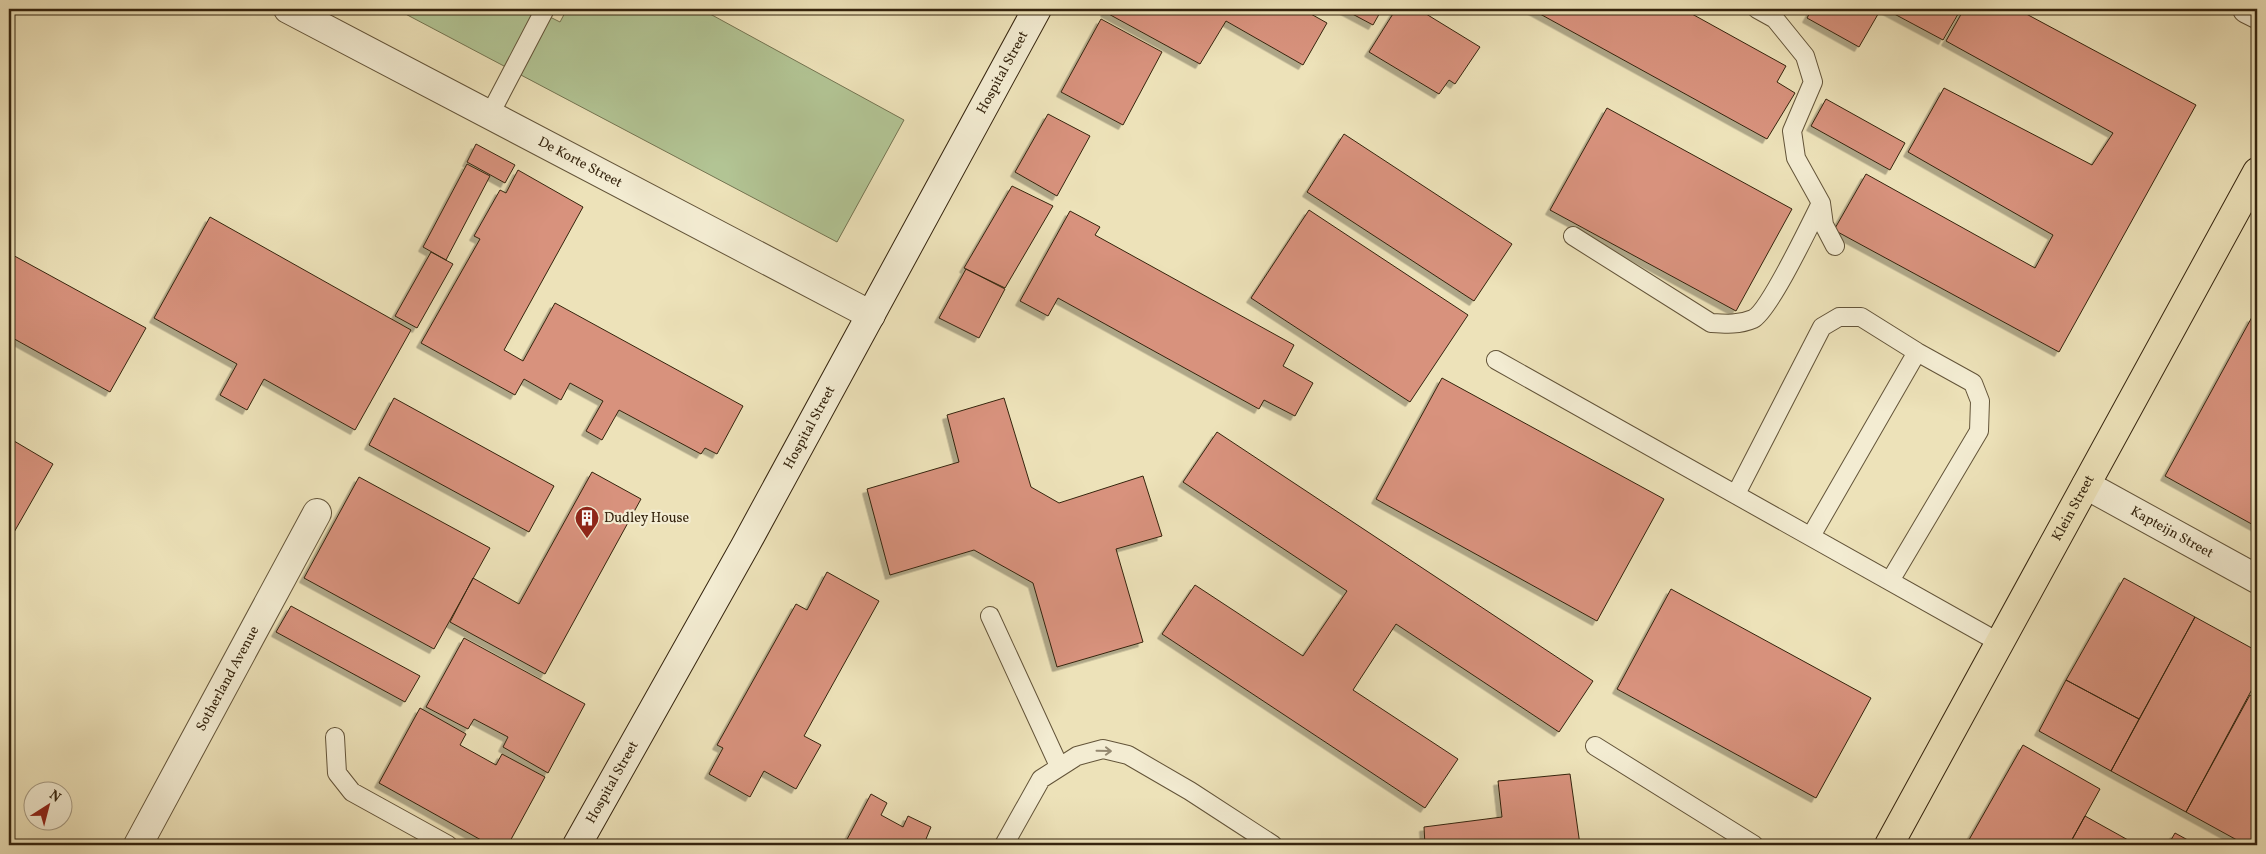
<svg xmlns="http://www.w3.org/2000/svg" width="2266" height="854" font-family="Vollkorn,serif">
  <defs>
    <filter id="shadow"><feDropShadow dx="-4.5" dy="4.5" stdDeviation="0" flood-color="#0004"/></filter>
  </defs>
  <rect width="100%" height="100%" fill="#ede2b9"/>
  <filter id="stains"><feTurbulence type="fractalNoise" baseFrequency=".004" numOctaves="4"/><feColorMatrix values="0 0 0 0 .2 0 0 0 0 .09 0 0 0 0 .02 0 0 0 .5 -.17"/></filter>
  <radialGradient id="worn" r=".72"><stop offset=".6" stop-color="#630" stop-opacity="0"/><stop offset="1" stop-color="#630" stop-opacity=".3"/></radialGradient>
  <path fill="#b2c494" stroke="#747451" d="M396,9H534L560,22L567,9H701L904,120L837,242Z"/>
  <path fill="#d8927d" stroke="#35240e" filter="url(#shadow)" d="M1107,9H1302L1327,23L1303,65L1226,21L1200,64L1105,12Z
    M1343,9H1382L1373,25Z
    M1396,9H1418L1480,47L1455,84L1449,80L1439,94L1369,52Z
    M1531,9H1683L1786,66L1777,82L1795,93L1767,139Z
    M1812,9H1881L1859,47L1807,18Z
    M1885,9H1961L1943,40Z
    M1964,9H2017L2196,105L2059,352L1834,230L1866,174L2035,268L2053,235L1908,152L1944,88L2092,165L2113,133L1946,41Z
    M1101,19L1162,52L1123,125L1061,92Z
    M1826,99L1905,143L1890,170L1811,126Z
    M1607,108L1792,209L1736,311L1550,210Z
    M1048,114L1090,136L1057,196L1015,172Z
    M1344,134L1512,244L1474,301L1307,192Z
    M476,144L515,165L505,183L467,162Z
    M467,164L490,176L446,260L423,247Z
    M518,170L583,207L504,350L523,361L555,303L743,406L717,454L705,448L701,454L619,410L602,440L586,431L603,401L570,383L561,400L524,379L515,395L421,343L480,239L474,236L500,190L506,193Z
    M1012,186L1053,206L1005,288L964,268Z
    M1309,210L1468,315L1410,402L1251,298Z
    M1070,211L1100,227L1095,235L1294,345L1283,366L1313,383L1295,416L1264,400L1259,409L1058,298L1048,316L1020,301Z
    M210,217L411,330L355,430L264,379L247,410L220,395L237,364L154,318Z
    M431,252L453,264L417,328L395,316Z
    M9,253L146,328L110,392L9,336Z
    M966,269L1005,289L979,338L939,318Z
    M2252,317L2257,319V527L2165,476Z
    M1442,378L1664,499L1597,621L1376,499Z
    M394,398L554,486L529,532L369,445Z
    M1004,398L1031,487L1059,503L1143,476L1162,536L1116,549L1143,642L1057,667L1033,583L974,550L890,575L867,489L959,462L947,415Z
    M1217,432L1593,681L1559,732L1396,624L1353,690L1458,759L1425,808L1162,634L1195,585L1303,656L1347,591L1183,482Z
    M9,438L53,464L9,541Z
    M592,472L641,499L545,674L450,622L473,578L519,604Z
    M359,477L490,548L434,649L304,578Z
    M827,572L879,601L804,736L821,745L796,789L764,771L750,797L709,774L723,748L717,745L796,604L807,610Z
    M2124,578L2195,617L2139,719L2066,680Z
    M1671,589L1871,698L1816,798L1617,689Z
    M291,606L420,676L405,702L276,632Z
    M2195,617L2257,651V680L2186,812L2111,771Z
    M464,638L585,704L548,773L503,747L508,737L474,719L468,729L426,707Z
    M2066,680L2139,719L2111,771L2039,731Z
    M2250,695L2257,699V845H2246L2186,812Z
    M420,708L466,734L460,745L496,765L502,754L545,777L508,845H490L379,783Z
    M2023,745L2100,789L2069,845H1966Z
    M1570,774L1580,845H1425L1424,827L1502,817L1498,781Z
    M871,794L887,803L881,815L903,827L908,816L931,827L926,839L930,841L931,845H844Z
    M2085,816L2137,845H2069Z
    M2175,833L2197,845H2168Z"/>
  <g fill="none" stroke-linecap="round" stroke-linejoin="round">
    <defs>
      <path id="lane" d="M1757,9L1775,19L1805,56L1813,82L1792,131L1796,158L1821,203L1824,225L1835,246
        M489,116L545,9
        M1573,236L1711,323C1726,324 1739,325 1753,319C1769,311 1811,223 1821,203
        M1496,360L2000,643
        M1736,494L1822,327L1839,317H1861L1917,352L1973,383L1980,401L1979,431L1890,581
        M1811,536L1917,352
        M990,616L1059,766
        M335,737L337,773L352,792L448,845
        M1595,746L1754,845
        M1004,845L1041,779L1077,756L1103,749L1128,755L1190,791L1273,845"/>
      <g id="street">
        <path id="s1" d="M288,9L871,315"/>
        <path d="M2247,9L2257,14"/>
        <path id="s2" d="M2086,485L2257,579"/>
        <path id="s3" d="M138,845L317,513"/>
      </g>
      <g id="secondary">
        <path id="s4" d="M577,845L745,546L1037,9"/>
      </g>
      <g id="primary">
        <path id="s5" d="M1889,845L2257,172"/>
      </g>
    </defs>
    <use href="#lane" stroke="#635439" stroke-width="20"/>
    <use href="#street" stroke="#635439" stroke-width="30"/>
    <use href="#secondary" stroke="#35240e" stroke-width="30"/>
    <use href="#primary" stroke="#35240e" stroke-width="30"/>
    <use href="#lane" stroke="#f3ecd2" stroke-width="18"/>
    <use href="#street" stroke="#f3ecd2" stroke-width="28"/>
    <use href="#secondary" stroke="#f3ecd2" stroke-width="28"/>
    <use href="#primary" stroke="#ede2b9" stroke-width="28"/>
  </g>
  <defs><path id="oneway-shaft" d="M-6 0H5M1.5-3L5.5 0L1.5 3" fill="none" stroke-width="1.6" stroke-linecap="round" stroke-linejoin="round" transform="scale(1.25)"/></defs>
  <use stroke="#948870" href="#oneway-shaft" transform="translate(1104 751) rotate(1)"/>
  <defs>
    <symbol id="building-pin" viewBox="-11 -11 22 30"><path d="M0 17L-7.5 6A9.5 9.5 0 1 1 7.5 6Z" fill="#8f2418" stroke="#f3ecd2"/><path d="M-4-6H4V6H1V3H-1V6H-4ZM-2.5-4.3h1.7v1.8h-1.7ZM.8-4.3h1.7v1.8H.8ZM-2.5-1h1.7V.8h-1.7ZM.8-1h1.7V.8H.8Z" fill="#fff"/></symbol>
  </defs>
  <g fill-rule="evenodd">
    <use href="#building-pin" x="573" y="504" width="28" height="38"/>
  </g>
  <g text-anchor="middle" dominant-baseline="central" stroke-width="4.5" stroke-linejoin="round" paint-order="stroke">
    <g font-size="14" fill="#35240e" stroke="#f3ecd2">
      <text stroke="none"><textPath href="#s4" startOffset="882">Hospital Street</textPath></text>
      <text stroke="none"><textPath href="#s1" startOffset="330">De Korte Street</textPath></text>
      <text stroke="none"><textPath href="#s4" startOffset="478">Hospital Street</textPath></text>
      <text stroke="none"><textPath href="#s5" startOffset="384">Klein Street</textPath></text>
      <text stroke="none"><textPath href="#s2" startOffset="98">Kapteijn Street</textPath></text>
      <text stroke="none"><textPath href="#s3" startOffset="189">Sotherland Avenue</textPath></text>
      <text stroke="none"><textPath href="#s4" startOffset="72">Hospital Street</textPath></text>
    </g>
    <g font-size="14" fill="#35240e" stroke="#f3ecd2" text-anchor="start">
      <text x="604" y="518">Dudley House</text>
    </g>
  </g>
  <rect width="2266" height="854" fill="none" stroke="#ede2b9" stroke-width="30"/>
  <rect x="10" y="10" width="2246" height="834" fill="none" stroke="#35240e" stroke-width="2.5"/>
  <rect x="15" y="15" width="2236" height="824" fill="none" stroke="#35240e"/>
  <g transform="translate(48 806) rotate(36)"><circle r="24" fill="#f3ecd2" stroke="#a79c84"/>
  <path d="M0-4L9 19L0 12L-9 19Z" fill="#8f2418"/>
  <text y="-8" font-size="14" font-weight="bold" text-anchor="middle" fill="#35240e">N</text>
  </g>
  <rect width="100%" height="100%" filter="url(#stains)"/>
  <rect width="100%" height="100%" fill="url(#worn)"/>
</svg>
